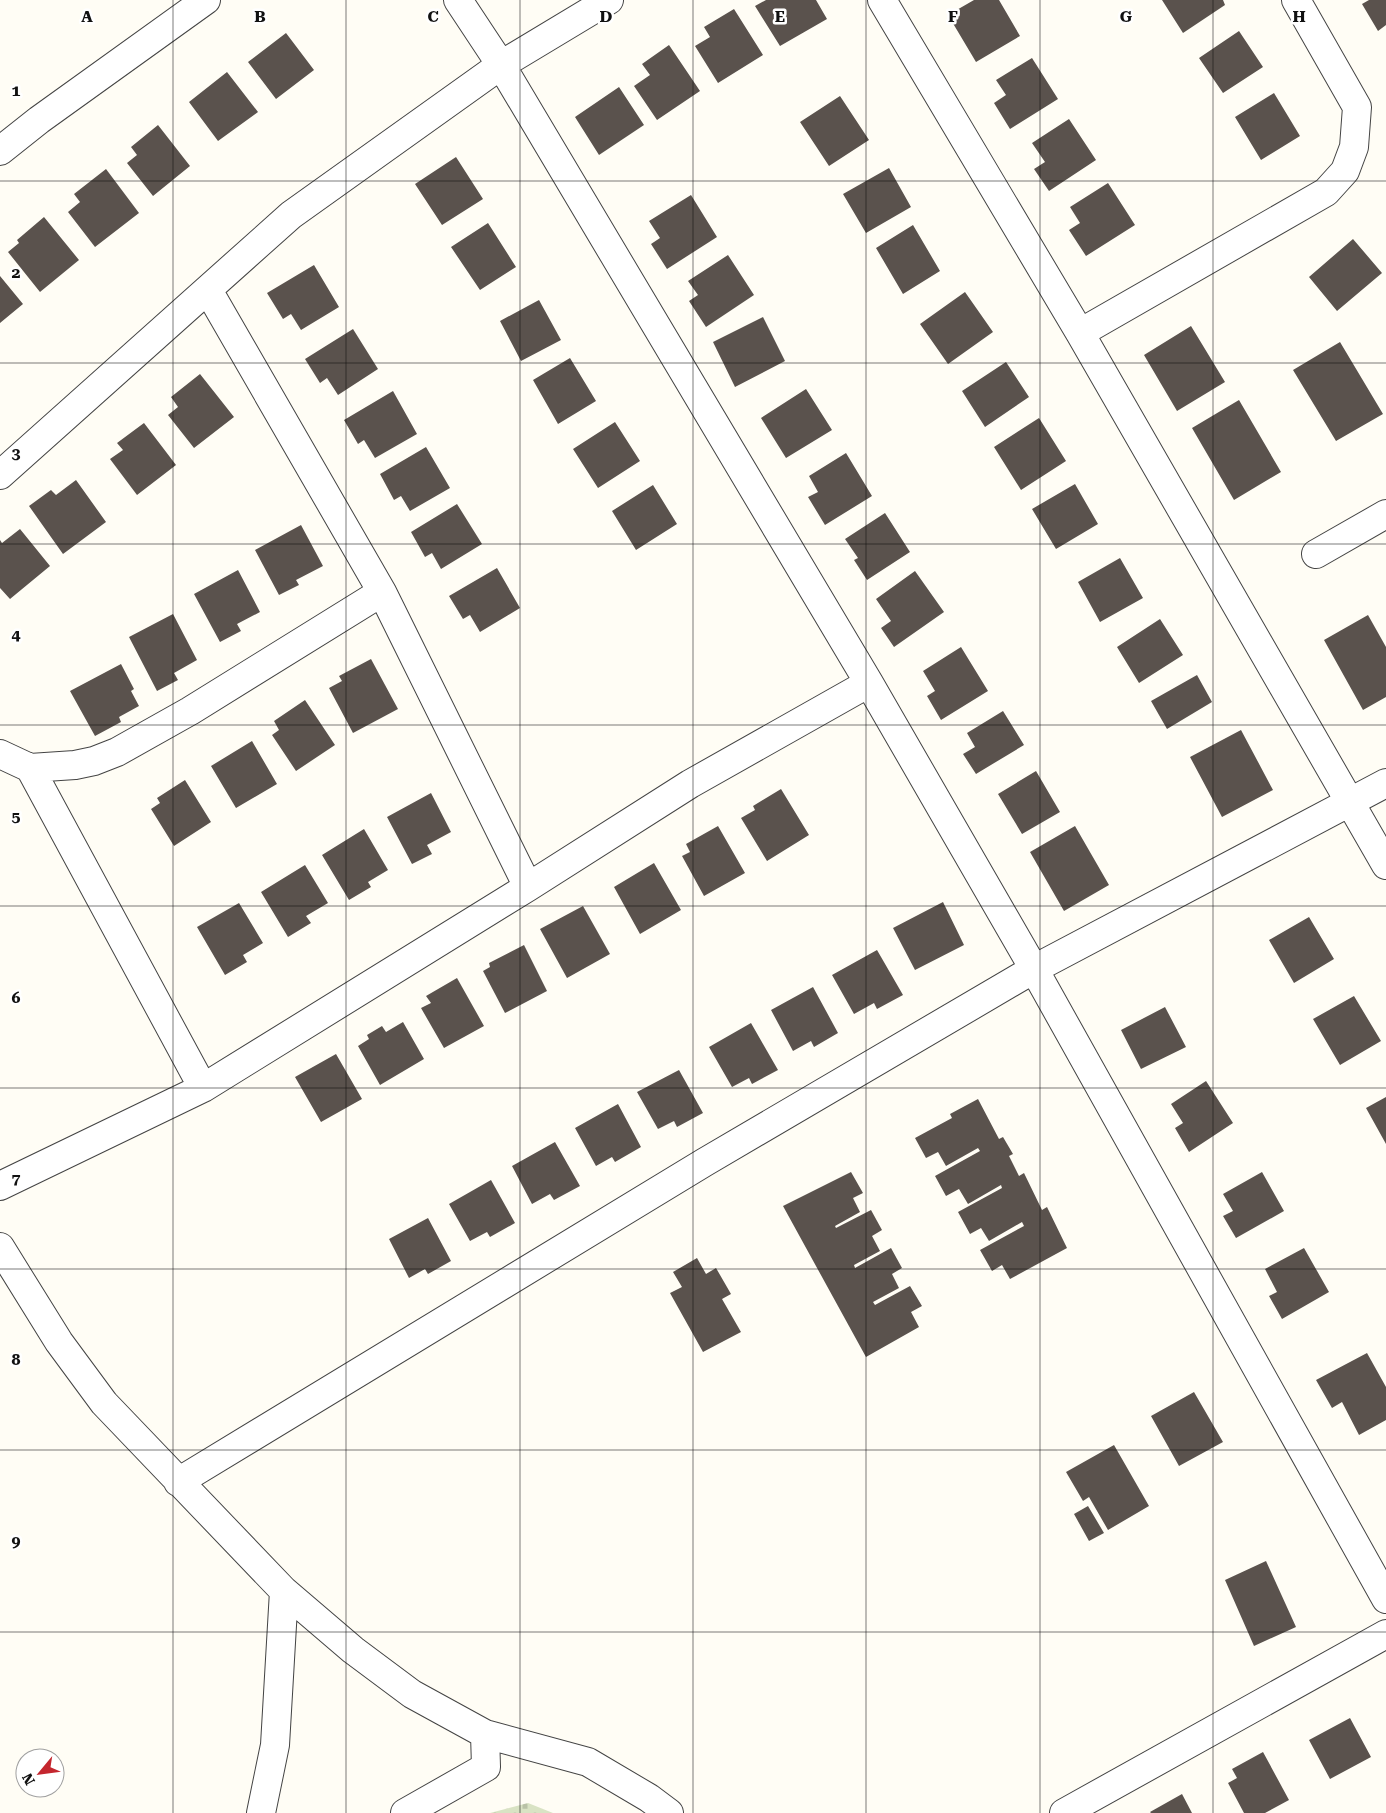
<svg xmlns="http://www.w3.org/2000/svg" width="1386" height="1813" font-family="'Roboto Serif',serif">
  <defs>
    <pattern id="cemetery-stones" width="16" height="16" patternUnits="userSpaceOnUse" patternTransform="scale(1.25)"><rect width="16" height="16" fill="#d9e3c4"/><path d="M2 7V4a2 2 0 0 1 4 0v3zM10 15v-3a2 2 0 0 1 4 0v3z" fill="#b9c2a7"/></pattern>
  </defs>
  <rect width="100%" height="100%" fill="#fffdf5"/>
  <path fill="url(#cemetery-stones)" d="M528,1803L553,1813H490Z"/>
  <path fill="#5a524d" d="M766,0H816L827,19L780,46L755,6Z
    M974,0H999L1020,36L976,62L948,15Z
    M1162,0H1223L1225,5L1183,33Z
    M1369,0H1386V25L1378,31L1362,4Z
    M734,9L763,55L718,83L695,46L710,37L704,27Z
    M1239,31L1263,67L1223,93L1199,58Z
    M286,33L314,70L276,99L248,62Z
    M669,45L700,91L657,120L634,86L650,75L642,64Z
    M1032,58L1058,99L1010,129L994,103L1006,95L996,80Z
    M227,72L258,112L218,141L189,102Z
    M619,87L644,125L599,155L575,117Z
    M1274,93L1300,136L1261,160L1235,117Z
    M840,96L869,140L829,166L800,122Z
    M1069,119L1096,160L1049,191L1034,169L1045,162L1032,143Z
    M158,125L190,166L153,196L127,163L137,155L131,147Z
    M456,157L483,199L442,225L415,184Z
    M889,168L911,207L866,233L843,194Z
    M106,169L139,213L95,247L68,212L80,202L74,194Z
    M1108,183L1135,225L1086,256L1069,230L1080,223L1070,207Z
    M691,195L717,237L667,269L651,244L660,238L649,221Z
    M44,217L79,260L40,292L8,252L19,243L17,240Z
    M488,223L516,267L480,290L451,247Z
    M913,225L940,271L903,294L876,248Z
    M1353,239L1382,273L1337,311L1309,277Z
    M728,255L754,295L706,327L689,301L698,295L688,281Z
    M314,265L339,307L301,330L291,314L283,319L267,293Z
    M0,276L23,304L0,323Z
    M965,292L993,332L948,364L920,324Z
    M539,300L561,340L521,361L500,321Z
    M763,317L785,361L735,387L713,342Z
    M1191,326L1225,382L1177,411L1144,355Z
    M353,329L378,369L338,395L327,378L320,383L305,359Z
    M1340,342L1383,414L1336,441L1293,370Z
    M570,358L596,401L558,424L533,380Z
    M1006,362L1029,397L985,427L962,391Z
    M200,374L234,417L194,448L168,415L178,407L171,397Z
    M806,389L832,430L786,458L761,418Z
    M393,391L417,434L375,458L364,440L358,444L344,420Z
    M1239,400L1281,472L1234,500L1192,428Z
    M1039,418L1066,461L1021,490L994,447Z
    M615,422L640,461L598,488L573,449Z
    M144,423L176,465L137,495L110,459L123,450L117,443Z
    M426,447L450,488L410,511L401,496L394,500L380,474Z
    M846,453L872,496L825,525L808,497L818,492L809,476Z
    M76,480L106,522L63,554L29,506L51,490L56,495Z
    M1075,484L1098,524L1056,549L1032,509Z
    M653,485L677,524L636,550L612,511Z
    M457,504L482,544L441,569L432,553L425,557L411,532Z
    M885,513L910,552L867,580L854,560L858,558L845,539Z
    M301,525L323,566L296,580L299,585L279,595L255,550Z
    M20,529L50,566L10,599L0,588V540L2,543Z
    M1120,558L1143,598L1100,622L1078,582Z
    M497,568L520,608L480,632L470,615L463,619L449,596Z
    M238,570L260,612L237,624L241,631L220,642L194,594Z
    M915,571L944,612L894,647L881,628L891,621L876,599Z
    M173,614L197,660L174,673L178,680L157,691L129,637Z
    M1368,615L1386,647V697L1363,710L1324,640Z
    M1160,619L1183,655L1139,683L1117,647Z
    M961,647L988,691L941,720L927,696L935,691L923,671Z
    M371,659L398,709L353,733L329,688L342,681L339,676Z
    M121,664L134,689L131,691L139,706L119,717L121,722L95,736L70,691Z
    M1197,675L1212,702L1167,729L1151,701Z
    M305,700L335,745L296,771L272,735L279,730L274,721Z
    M1003,711L1024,745L976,774L963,754L975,747L967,733Z
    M1241,730L1273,790L1222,817L1190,757Z
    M252,741L277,784L236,808L211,766Z
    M1036,771L1060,812L1022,834L998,794Z
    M185,780L211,822L174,846L151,809L160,803L157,798Z
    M781,789L809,835L767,861L741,818L755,810L753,806Z
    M431,793L451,832L427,845L432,854L412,864L387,817Z
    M718,826L745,873L704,896L682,856L690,852L686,844Z
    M1075,826L1109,885L1064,911L1030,852Z
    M364,829L388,870L368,882L371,887L349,900L322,855Z
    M654,863L681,910L640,934L614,887Z
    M305,865L328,903L306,916L311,923L288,937L261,892Z
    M943,902L964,945L915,970L893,928Z
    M239,903L263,943L243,955L247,962L225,975L197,927Z
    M583,906L610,954L567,978L540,929Z
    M1309,917L1334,959L1294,983L1269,940Z
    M524,945L547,991L505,1013L483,971L490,967L489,963Z
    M877,950L903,995L877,1009L874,1003L854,1014L832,975Z
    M457,978L484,1026L444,1048L421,1008L431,1003L426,996Z
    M813,987L838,1033L814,1047L811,1041L793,1051L771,1010Z
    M1354,996L1381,1041L1340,1065L1313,1019Z
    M1165,1007L1186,1047L1141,1069L1121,1030Z
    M403,1022L424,1059L380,1085L358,1046L369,1039L367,1035L382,1026L386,1032Z
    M751,1023L778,1070L752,1084L749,1078L732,1087L709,1047Z
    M336,1054L362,1099L321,1122L295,1077Z
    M679,1070L703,1113L677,1127L674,1121L658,1129L637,1092Z
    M1206,1081L1233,1123L1189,1152L1175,1128L1183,1123L1171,1104Z
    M1386,1097V1144L1366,1108Z
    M978,1099L999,1139L1003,1137L1013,1154L1009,1156L1019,1176L1024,1173L1042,1210L1047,1207L1067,1248L1010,1279L1002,1265L992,1271L980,1250L1024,1226L1022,1222L989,1241L981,1228L970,1234L958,1212L1002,1188L1001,1185L968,1204L959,1189L946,1196L935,1176L980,1151L978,1148L946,1166L938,1152L926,1158L915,1138L952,1118L950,1114Z
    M618,1104L641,1147L615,1162L612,1157L596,1166L575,1128Z
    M555,1142L580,1186L554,1200L550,1194L532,1204L512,1166Z
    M851,1172L863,1193L853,1198L860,1212L835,1226L836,1228L871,1210L882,1230L872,1236L880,1251L854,1265L855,1268L891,1248L902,1268L892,1274L899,1288L873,1302L875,1305L910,1286L922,1306L911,1312L919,1327L866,1357L783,1206Z
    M1262,1172L1284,1211L1236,1238L1223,1216L1233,1211L1223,1194Z
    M491,1180L515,1223L490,1237L487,1232L470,1241L449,1204Z
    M428,1218L451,1261L428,1274L425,1269L409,1278L389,1239Z
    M1304,1248L1329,1292L1282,1319L1269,1296L1277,1292L1265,1269Z
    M697,1258L706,1274L716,1268L731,1294L722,1299L741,1332L703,1352L670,1293L682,1287L673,1272Z
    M1367,1353L1386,1387V1420L1359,1435L1342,1402L1332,1408L1316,1380Z
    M1194,1392L1223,1442L1179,1466L1151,1416Z
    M1114,1445L1149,1506L1108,1530L1089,1497L1083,1501L1066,1472Z
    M1088,1506L1104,1533L1089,1541L1074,1514Z
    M1266,1561L1296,1627L1254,1646L1225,1580Z
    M1350,1718L1371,1757L1330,1779L1309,1740Z
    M1263,1752L1289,1800L1265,1813H1244L1228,1783L1237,1778L1232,1769Z
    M1182,1794L1192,1813H1151L1150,1812Z"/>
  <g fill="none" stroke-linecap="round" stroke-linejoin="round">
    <defs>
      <path id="minor" d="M458,0L501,65L869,683L1034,969L1386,1599
        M882,0L1080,333L1386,865
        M0,151L39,120L206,0
        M208,290L382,592L528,887
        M1080,333L1326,192L1345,171L1354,147L1357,107L1296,0
        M0,475L291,215L501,65L609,0
        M1316,554L1386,514
        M0,754L30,768L75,765L94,761L117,752L190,711L382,592
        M30,768L203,1088
        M0,1186L203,1088L528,887L690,784L869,683
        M0,1247L59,1342L104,1403L284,1591L353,1650L412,1694L485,1734L588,1762L649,1798L669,1813
        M178,1482L705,1162L1034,969L1386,783
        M261,1813L275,1745L284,1591
        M405,1813L486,1767L485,1734
        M1064,1813L1386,1634"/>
    </defs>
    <use href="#minor" stroke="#444" stroke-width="30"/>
    <use href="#minor" stroke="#fff" stroke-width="28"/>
  </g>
  <path fill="none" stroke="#111" stroke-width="1" stroke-opacity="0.55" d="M173,0V1813M346,0V1813M520,0V1813M693,0V1813M866,0V1813M1040,0V1813M1213,0V1813M0,181H1386M0,363H1386M0,544H1386M0,725H1386M0,906H1386M0,1088H1386M0,1269H1386M0,1450H1386M0,1632H1386"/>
  <g font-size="16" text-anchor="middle" font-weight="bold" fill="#111" stroke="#fff" stroke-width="5" stroke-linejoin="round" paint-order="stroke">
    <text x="87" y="22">A</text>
    <text x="260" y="22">B</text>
    <text x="433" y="22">C</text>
    <text x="606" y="22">D</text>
    <text x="780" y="22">E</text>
    <text x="953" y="22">F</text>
    <text x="1126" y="22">G</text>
    <text x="1299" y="22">H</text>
    <text x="16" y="96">1</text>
    <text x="16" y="278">2</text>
    <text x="16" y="459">3</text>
    <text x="16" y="640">4</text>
    <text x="16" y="822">5</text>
    <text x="16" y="1003">6</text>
    <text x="16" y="1184">7</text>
    <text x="16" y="1365">8</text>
    <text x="16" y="1547">9</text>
  </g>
  <g transform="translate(40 1773) rotate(241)"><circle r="24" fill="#ffffff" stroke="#a0a0a0"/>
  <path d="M0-4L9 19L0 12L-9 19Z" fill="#c4262e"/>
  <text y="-8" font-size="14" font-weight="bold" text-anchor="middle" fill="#111111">N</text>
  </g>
</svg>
